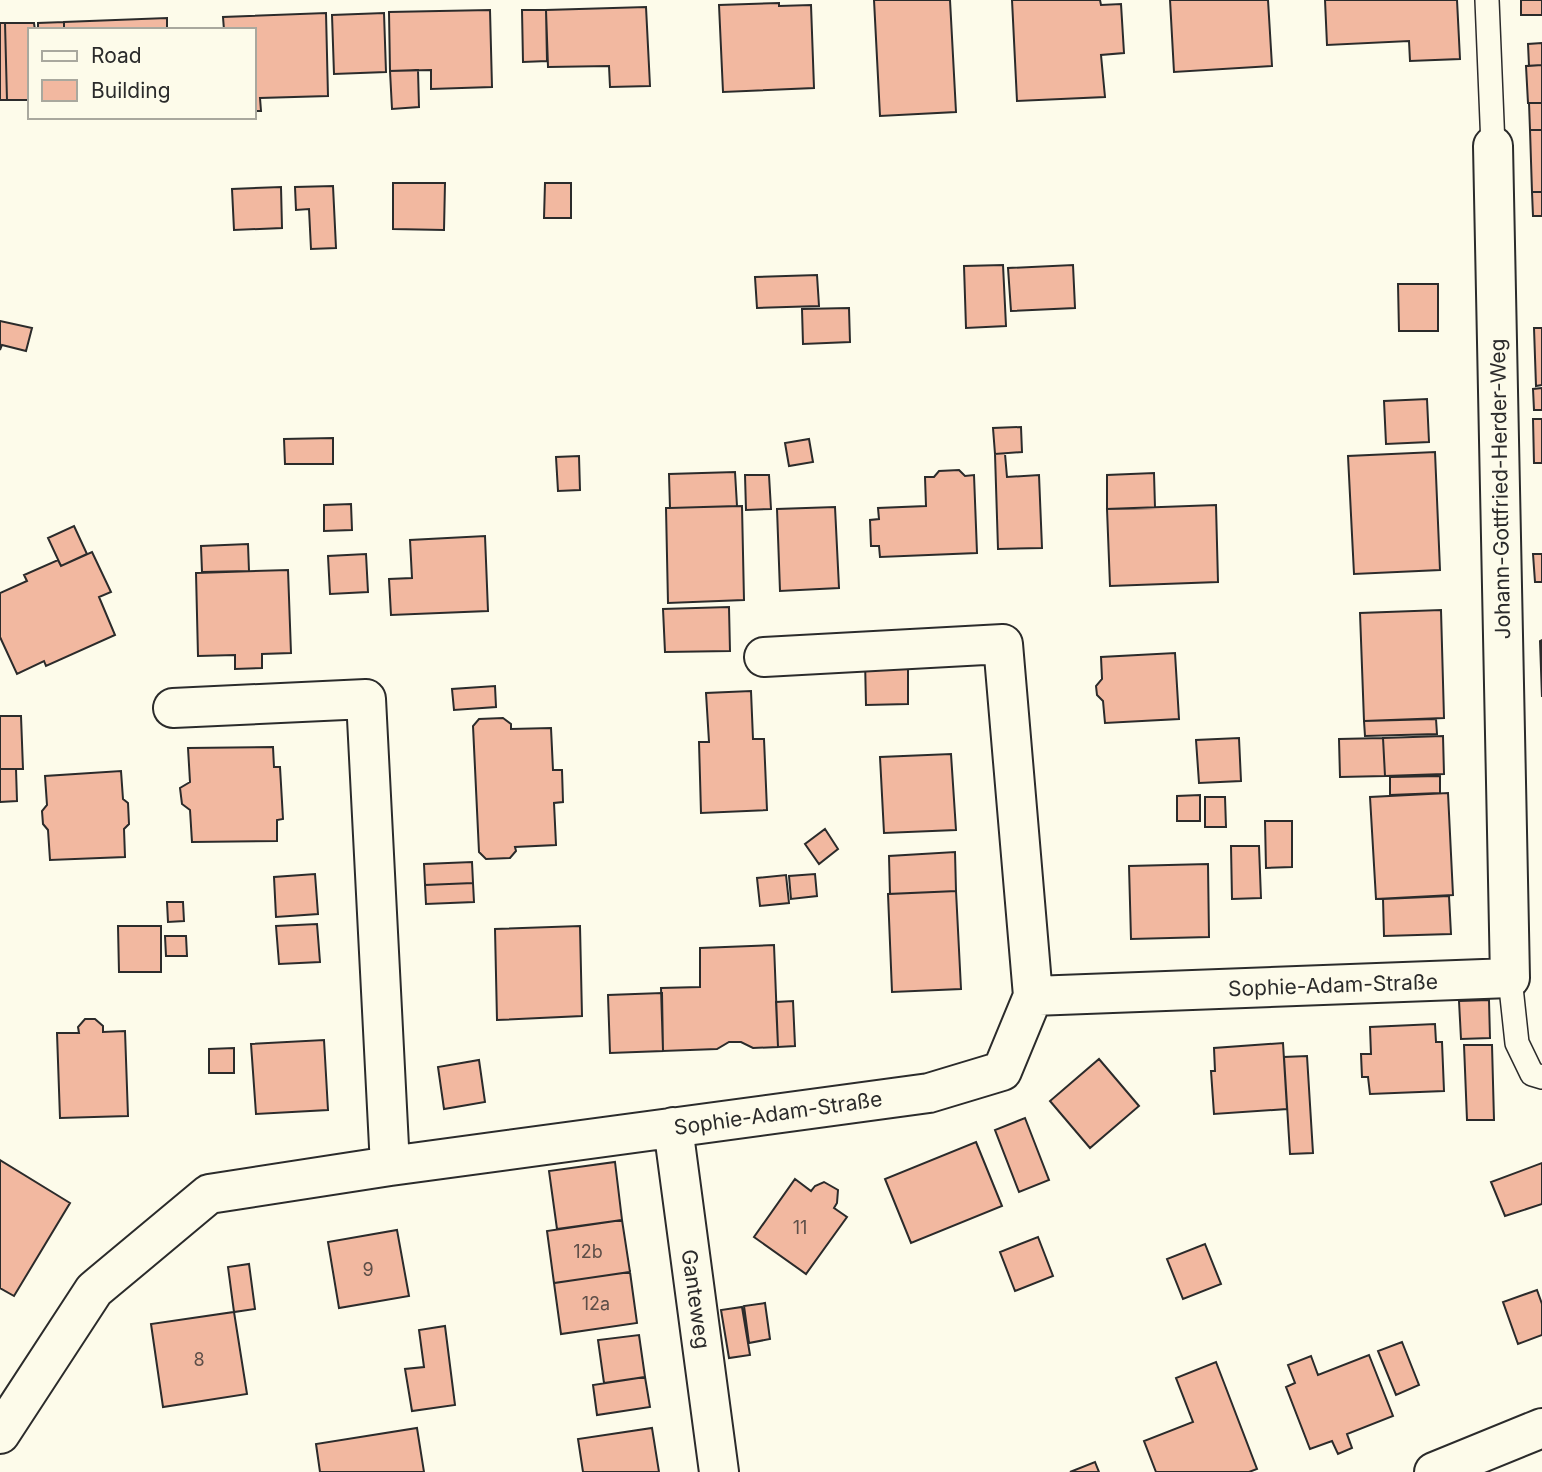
<svg xmlns="http://www.w3.org/2000/svg" width="1542" height="1472" font-family="Inter,sans-serif">
  <rect width="100%" height="100%" fill="#fdfbea"/>
  <path fill="#f2b8a0" stroke="#2b2b2b" stroke-width="2" d="M874,0H950L956,112L880,116Z
    M1012,0H1100L1101,5L1121,4L1124,53L1101,55L1105,97L1017,101Z
    M1170,0H1268L1272,66L1174,72Z
    M1325,0H1457L1460,59L1410,61L1409,41L1327,45Z
    M1521,0H1542V15H1521Z
    M779,3V6L811,5L814,88L723,92L719,5Z
    M646,7L650,86L610,87L609,66L548,67L546,10Z
    M490,10L492,87L431,89V70L390,71L389,12Z
    M522,10H546L547,61L523,62Z
    M326,13L328,96L260,98L261,111H254V30H224L223,17Z
    M384,13L386,72L334,74L332,15Z
    M167,18V30H64V22Z
    M64,22V30H38V23Z
    M0,23H5L7,100H0Z
    M5,23H34L35,30H30V100H7Z
    M1542,43V65L1529,66L1528,44Z
    M1542,65V103H1528L1526,66Z
    M418,70L419,107L392,109L390,71Z
    M1529,103H1542V130H1530Z
    M1530,130H1542V192H1532Z
    M393,183H445L444,230L393,229Z
    M545,183H571V218H544Z
    M333,186L336,248L311,249L309,209L296,210L295,187Z
    M281,187L282,228L234,230L232,189Z
    M1532,192H1542V216H1533Z
    M1003,265L1006,326L966,328L964,266Z
    M1073,265L1075,308L1011,311L1008,268Z
    M817,275L819,306L757,308L755,277Z
    M1398,284H1438V331H1399Z
    M849,308L850,342L803,344L802,309Z
    M0,321L32,328L26,351L2,345L0,350Z
    M1534,328H1542V385L1536,386Z
    M1542,388V410H1534L1533,389Z
    M1427,399L1429,442L1386,444L1384,401Z
    M1533,419H1542V463H1534Z
    M1021,427L1022,452L995,454L993,428Z
    M333,438V464H285L284,439Z
    M809,439L813,462L789,466L785,443Z
    M1435,452L1440,570L1354,574L1348,456Z
    M995,454H1005L1007,477L1039,475L1042,548L998,549Z
    M579,456L580,490L558,491L556,457Z
    M959,470L965,476L974,475L977,553L880,557L879,546H871L870,520L879,519L878,508L926,506L925,477H934L939,471Z
    M735,472L737,506L670,508L669,474Z
    M1154,473L1155,508L1107,509V475Z
    M745,475H769L771,509L746,510Z
    M351,504L352,530L324,531V505Z
    M1216,505L1218,582L1110,586L1107,509Z
    M742,506L744,600L668,603L666,508Z
    M835,507L839,588L780,591L777,509Z
    M74,526L87,554L61,566L48,538Z
    M485,536L488,611L391,615L389,579L412,578L410,540Z
    M248,544L249,571L202,572L201,546Z
    M92,552L111,592L99,597L115,635L46,666L44,661L17,674L0,637V593L27,581L24,575L58,560L61,566Z
    M366,554L368,592L330,594L328,556Z
    M1533,554H1542V582H1535Z
    M288,570L291,653L262,654V668L235,669V655L198,656L196,573Z
    M729,607L730,651L665,652L663,609Z
    M1441,610L1444,718L1364,721L1360,613Z
    M1542,640V697L1540,641Z
    M1175,653L1179,719L1105,723L1103,701L1097,695L1096,686L1102,679L1101,657Z
    M908,659V704L866,705L865,660Z
    M495,686L496,707L454,710L452,689Z
    M751,691L753,739H764L767,810L701,813L699,742H709L706,693Z
    M0,716H21L23,769H0Z
    M503,718L511,724V729L551,728L553,770H562L563,802L554,803L556,845L515,847L516,851L510,858L486,859L479,852L473,726L479,719Z
    M1436,719L1437,734L1365,736L1364,721Z
    M1443,736L1444,774L1385,776L1383,738Z
    M1239,738L1241,781L1199,783L1196,740Z
    M1383,738L1385,776L1340,777L1339,739Z
    M273,747L274,767H280L283,819L277,820V841L192,842L190,810L182,804L180,788L190,782L188,748Z
    M951,754L956,830L884,833L880,757Z
    M0,769H16L17,801L0,802Z
    M121,771L123,799L128,803L129,824L124,829L125,857L50,860L48,830L43,824L42,811L47,805L45,776Z
    M1440,776V793L1390,795V777Z
    M1448,793L1453,895L1376,899L1370,797Z
    M1200,795V821H1177V796Z
    M1205,797H1225L1226,827H1205Z
    M1265,821H1292V867L1266,868Z
    M825,829L838,849L819,864L805,844Z
    M1231,846H1259L1261,898L1232,899Z
    M955,852L956,891L890,894L889,856Z
    M472,862L473,883L425,885L424,864Z
    M1208,864L1209,937L1131,939L1129,866Z
    M315,874L318,914L276,917L274,877Z
    M815,874L817,896L791,899L789,876Z
    M786,875L789,903L760,906L757,878Z
    M473,883L474,902L426,904L425,885Z
    M956,891L961,989L892,992L888,894Z
    M1449,896L1451,934L1384,936L1383,899Z
    M167,902H183L184,921L168,922Z
    M317,924L320,962L279,964L276,926Z
    M118,926H161V972H119Z
    M580,926L582,1016L497,1020L495,929Z
    M165,936H186L187,956H166Z
    M774,945L778,1047L753,1048L741,1042H729L717,1049L663,1051L661,988L700,987V948Z
    M662,993L663,1051L610,1053L608,995Z
    M1489,1000L1490,1038L1461,1039L1459,1001Z
    M793,1001L795,1046L778,1047L776,1002Z
    M85,1019H95L103,1026V1032L125,1031L128,1116L60,1118L57,1033H79L78,1027Z
    M1435,1024L1436,1042H1442L1444,1091L1370,1094L1368,1077H1362L1361,1054H1371L1370,1027Z
    M324,1040L328,1110L256,1114L251,1044Z
    M1283,1043L1287,1109L1214,1114L1211,1071H1215L1214,1048Z
    M1464,1045H1492L1494,1120H1467Z
    M234,1048V1073H209V1049Z
    M1307,1056L1313,1153L1290,1154L1284,1057Z
    M1099,1059L1139,1106L1090,1148L1050,1101Z
    M479,1060L485,1102L444,1109L438,1067Z
    M1025,1118L1049,1180L1019,1192L995,1130Z
    M976,1142L1002,1206L911,1243L885,1179Z
    M0,1160L70,1203L14,1296L0,1288Z
    M615,1162L622,1220L557,1229L549,1171Z
    M1542,1163V1204L1505,1216L1491,1182Z
    M795,1179L811,1191L815,1186L824,1182L838,1190L837,1203L834,1208L847,1217L806,1274L754,1237Z
    M622,1220L630,1272L554,1283L547,1231Z
    M397,1230L409,1296L339,1308L328,1242Z
    M1038,1237L1053,1276L1015,1291L1000,1252Z
    M1205,1244L1221,1284L1183,1299L1167,1259Z
    M249,1264L255,1309L234,1312L228,1267Z
    M630,1272L637,1323L561,1334L554,1283Z
    M1537,1290L1542,1304V1335L1518,1344L1503,1302Z
    M765,1303L770,1339L749,1343L744,1306Z
    M742,1307L750,1355L729,1358L721,1310Z
    M234,1312L247,1394L163,1407L151,1324Z
    M445,1326L455,1405L412,1411L405,1369L424,1367L419,1330Z
    M639,1335L645,1377L604,1383L598,1340Z
    M1402,1342L1419,1385L1396,1395L1378,1351Z
    M1369,1355L1393,1416L1347,1434L1352,1448L1338,1454L1332,1441L1310,1449L1286,1387L1295,1383L1288,1365L1311,1356L1318,1375Z
    M1216,1362L1257,1469L1249,1472H1156L1144,1441L1193,1422L1176,1378Z
    M645,1377L650,1407L597,1415L593,1385Z
    M417,1428L424,1472H320L316,1444Z
    M652,1428L659,1472H583L578,1439Z
    M1095,1462L1099,1472H1070Z"/>
  <g fill="none" stroke-linecap="round" stroke-linejoin="round">
    <defs>
      <path id="lane" d="M1487,0L1493,146
        M1510,978L1517,1043L1532,1074L1542,1077"/>
      <path id="street" d="M764,657L1003,644L1033,996
        M173,708L366,699L390,1166
        M673,1127L719,1472
        M0,1434L94,1290L209,1194L390,1166L929,1093L1002,1071L1033,996L1510,978L1493,146
        M1434,1472L1542,1428"/>
    </defs>
    <use href="#lane" stroke="#2b2b2b" stroke-width="26"/>
    <use href="#street" stroke="#2b2b2b" stroke-width="42"/>
    <use href="#lane" stroke="#fdfbea" stroke-width="23"/>
    <use href="#street" stroke="#fdfbea" stroke-width="38"/>
  </g>
  <g text-anchor="middle" dominant-baseline="central" stroke-width="5" stroke-linejoin="round" paint-order="stroke">
    <g font-size="18" fill="#5d4e48">
      <text x="800" y="1227">11</text>
      <text x="588" y="1251">12b</text>
      <text x="368" y="1269">9</text>
      <text x="596" y="1303">12a</text>
      <text x="199" y="1359">8</text>
    </g>
    <g font-size="21" fill="#2b2b2b" stroke="#fdfbea">
      <text transform="translate(1500 489) rotate(-91)">Johann-Gottfried-Herder-Weg</text>
      <text transform="translate(1333 985) rotate(-2)">Sophie-Adam-Straße</text>
      <text transform="translate(778 1113) rotate(-8)">Sophie-Adam-Straße</text>
      <text transform="translate(696 1299) rotate(82)">Ganteweg</text>
    </g>
  </g>
  <rect x="28" y="28" width="228" height="91" fill="#fdfbea" stroke="#a9a89e" stroke-width="2"/>
  <rect x="42" y="51" width="35" height="10" fill="#fdfbea" stroke="#a9a89e" stroke-width="2"/>
  <text x="91" y="63" font-size="21" fill="#2b2b2b">Road</text>
  <rect x="42" y="80" width="35" height="21" fill="#f2b8a0" stroke="#a9a89e" stroke-width="2"/>
  <text x="91" y="98" font-size="21" fill="#2b2b2b">Building</text>
</svg>
